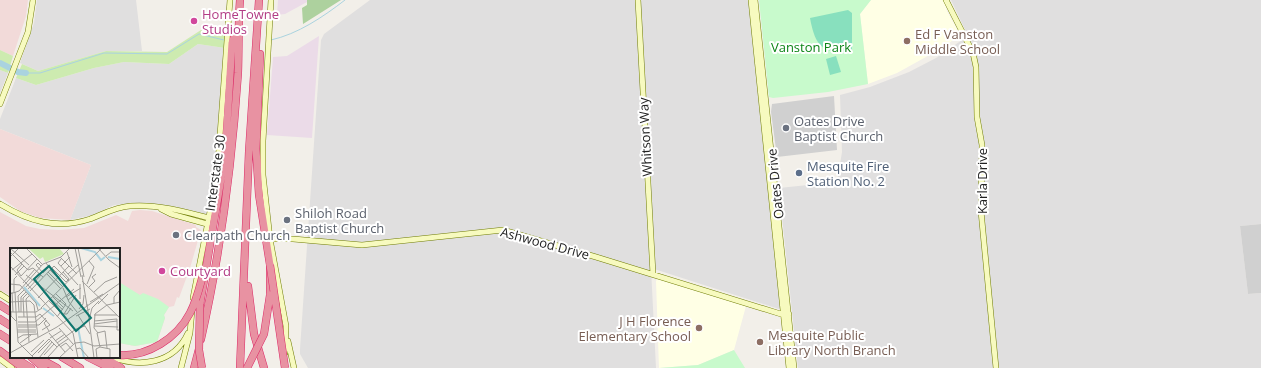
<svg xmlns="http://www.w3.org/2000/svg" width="1261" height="368" font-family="'Open Sans',sans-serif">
  <rect width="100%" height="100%" fill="#f2efe9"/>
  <path fill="#e0dfdf" d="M37,0H136L142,51H106L38,71L20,63L34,23Z
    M370,0H749L782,306L779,309L651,268L656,368H308L300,354V349L321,40L324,34Z
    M951,0H1261V224L1240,226L1248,294L1261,293V368H798L779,188L837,182L842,152L840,95L870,87L909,72L936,58L962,40L967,34Z
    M198,44L225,48L216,178L207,214L204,215L176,207L138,203L114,205L93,215L70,220L91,165L0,129V119L16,78L36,85L94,68L124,62L169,64Z
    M0,70L8,73L0,93Z"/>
  <path fill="#f2dad9" d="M0,0H28L26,16L13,56L0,50Z
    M0,129L91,165L70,220L40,218L20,211L0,197Z
    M140,210L152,211L196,225V227L201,230L190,268L179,298L177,297L174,306L169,307L164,315L165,318L157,342L135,346L119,343V249H11V296L0,290V212L26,226L40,229L59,230L84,228L116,215L128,221L132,211Z"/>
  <path fill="#ebdbe8" d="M278,0H307V2L285,14L277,15Z
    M319,36L312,138L267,135L273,57L287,56Z"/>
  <path fill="#ffffe5" d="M871,0H944L947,11L959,33L958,36L944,47L897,73L868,84L860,14Z
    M658,278L746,306L734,350L698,365L659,368L656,281Z"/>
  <path fill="#d0d0d0" d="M834,96L837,150L777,157L771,112L772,104Z
    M1261,224V293L1248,294L1240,226Z"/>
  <path fill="#cdebb0" d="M201,30L226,32L225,48L198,44L169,64L124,62L94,68L36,85L16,78L22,64L38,71L106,51L167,52Z
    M0,50L13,56L8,73L0,70Z"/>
  <path fill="#add19e" d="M307,0H341L303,24L302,8L307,5Z"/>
  <path fill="#c8facc" d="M759,0H871L860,14L868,84L828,92L773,98L769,97Z
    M119,282L140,295L143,293L158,299L169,307L164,315L165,318L157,342L135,346L119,343Z
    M734,350L745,368H659L698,365Z"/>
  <path fill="#88e0be" d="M848,10L852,13V51C822,55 815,45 810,18Z
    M836,56L841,72L830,75L826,59Z"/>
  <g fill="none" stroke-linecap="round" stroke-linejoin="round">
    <path stroke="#aad3df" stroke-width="1" d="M271,40C298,34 323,17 345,0
      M26,73H40L104,53L167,54L199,34L224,40"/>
    <path stroke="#aad3df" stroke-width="6" d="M0,63L18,72L26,73"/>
    <defs>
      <path id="secondary" d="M271,0L263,141V175L270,239L286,326L285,353
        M638,0L653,274
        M751,0L789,368
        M755,0L794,368
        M946,0L973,53L976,67L977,117L982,145L981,211L996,368
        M0,104L28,32L33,0
        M0,204C28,221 57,230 90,219C103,214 116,207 130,206C157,204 183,211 209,218
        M161,209L171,214L207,224
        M270,239H293L362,245L503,230L596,257L784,315L789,314
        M0,294L11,301
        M193,298L217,176L230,0
        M288,341L294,368
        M111,357C140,368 174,364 188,333
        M0,359L12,368
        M181,368L190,333L192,310"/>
      <path id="highway" d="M260,54L256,149L259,195L270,265V295
        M248,286L254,334L264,368
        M200,304L221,179L226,140L232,43L236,31
        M0,305L11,312
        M0,319L11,326
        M0,334L11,341
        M201,339C221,251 232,163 238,73C239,49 238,24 240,0
        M0,351L23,368
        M31,357L44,368
        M37,357L57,368
        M62,357L80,368
        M88,357L110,368
        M104,357L121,368
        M20,361L31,368
        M194,368L199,349
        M240,368L249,151L259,0"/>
    </defs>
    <use href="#secondary" stroke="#707d05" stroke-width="6"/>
    <use href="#highway" stroke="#dc2a67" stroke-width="8"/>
    <use href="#secondary" stroke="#f7fabf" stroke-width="5"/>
    <use href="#highway" stroke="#e892a2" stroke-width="7"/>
    <defs>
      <path id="highway-bridge" d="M270,265L285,368
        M200,304L199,350L202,368
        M119,355C148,357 177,338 190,313C197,300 200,285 204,271
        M247,368L264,334L270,295"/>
    </defs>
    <use href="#highway-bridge" stroke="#dc2a67" stroke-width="8" stroke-linecap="butt"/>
    <use href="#highway-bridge" stroke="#e892a2" stroke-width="7"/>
  </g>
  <g fill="#d1479c" stroke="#fff" stroke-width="1.5">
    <circle cx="194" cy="21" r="4"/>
    <circle cx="162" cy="271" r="4"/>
  </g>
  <g fill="#8d6e63" stroke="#fff" stroke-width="1.5">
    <circle cx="907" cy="41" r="4"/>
    <circle cx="699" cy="328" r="4"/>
    <circle cx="760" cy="342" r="4"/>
  </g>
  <g fill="#6b7280" stroke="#fff" stroke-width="1.5">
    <circle cx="786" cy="128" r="4"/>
    <circle cx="287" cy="220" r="4"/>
    <circle cx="176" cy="235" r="4"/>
  </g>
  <circle fill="#5c6f8a" stroke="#fff" stroke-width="1.5" cx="799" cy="173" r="4"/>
  <g text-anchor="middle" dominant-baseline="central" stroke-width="4" stroke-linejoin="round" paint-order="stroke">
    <g font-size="13" fill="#b23c85" stroke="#fff" text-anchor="start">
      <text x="202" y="14">HomeTowne<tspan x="202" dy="15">Studios</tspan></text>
      <text x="170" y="271">Courtyard</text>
    </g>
    <g font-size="13" fill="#785e54" stroke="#fff" text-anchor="start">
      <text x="915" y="34">Ed F Vanston<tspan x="915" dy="15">Middle School</tspan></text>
      <text x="691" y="321" text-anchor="end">J H Florence<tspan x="691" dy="15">Elementary School</tspan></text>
      <text x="768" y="335">Mesquite Public<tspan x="768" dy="15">Library North Branch</tspan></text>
    </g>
    <g font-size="13" fill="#0c8416" stroke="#fff">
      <text x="811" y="47">Vanston Park</text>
    </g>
    <g font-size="13" fill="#5b616d" stroke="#fff" text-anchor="start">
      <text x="794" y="121">Oates Drive<tspan x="794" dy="15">Baptist Church</tspan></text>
      <text x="295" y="213">Shiloh Road<tspan x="295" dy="15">Baptist Church</tspan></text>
      <text x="184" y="235">Clearpath Church</text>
    </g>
    <g font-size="13" fill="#222" stroke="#fff">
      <text transform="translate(645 137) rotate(-93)">Whitson Way</text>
      <text transform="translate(215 173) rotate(-82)">Interstate 30</text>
      <text transform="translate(982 181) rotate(-90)">Karla Drive</text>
      <text transform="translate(775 184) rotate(-96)">Oates Drive</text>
      <text transform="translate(545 243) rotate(15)">Ashwood Drive</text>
    </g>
    <g font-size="13" fill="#4e5e75" stroke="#fff" text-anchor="start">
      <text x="807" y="166">Mesquite Fire<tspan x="807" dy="15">Station No. 2</tspan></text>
    </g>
  </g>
  <g transform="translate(10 248)">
    <rect width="110" height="110" fill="#f2efe9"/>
    <path d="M18,0H49L54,6L35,14L33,9L30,11Z" fill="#cdebb0"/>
    <path fill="none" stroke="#aad3df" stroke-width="2" d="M71,0L85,4L91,12L95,9M98,9L110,11M14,39L30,58M33,60L44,68M68,80L74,110"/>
    <path fill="none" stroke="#9f9d99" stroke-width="1" d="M0,0L19,17M16,0L32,16M65,0L71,29M68,0L74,29M88,0L99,12L110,20M0,4L18,22L23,20L33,29M57,4L62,19M96,8L101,4H110M0,9L9,0M50,9L67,26M51,11L48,15L68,37M0,18L63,85L68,110M31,18L28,15L26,17L33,25L39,19L36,15M51,18L60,9M42,20L56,34L59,31L53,24M2,22L22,6M40,22L55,37M38,24L53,39M37,26L51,41M58,26L68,17M5,27L14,18M16,27L63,63M72,27L77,58M11,28L27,11M11,28L7,22L12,16M72,33L110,70M13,35L25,21M0,36L10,37L26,55L28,62M70,36V51M77,36L84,19L79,13M16,39L29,25M79,39L85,33L82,29L86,26M53,40L59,54L67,64M18,41L31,27M20,43L44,18L59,33M2,44L3,64M5,44L6,63M84,44L95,34L107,29M4,45V31L7,28M0,46L9,43L33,16L51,9L60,0M46,46L56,56L47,69M43,49L54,60M56,49L71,40M28,50L59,18M41,51L53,62M58,52L63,48L71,55M39,53L52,66H57L61,60M0,54L20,53L24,57L28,89M80,54L93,46M104,55V49L110,42M77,56L84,110M88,56L98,46M97,57L110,54M31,60L92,0M69,61L73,56L74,47M1,63V68L6,73M6,63L8,94L24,110M0,64H26L32,60M9,64L8,48L14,42M11,64V49L16,44M54,66L66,47M68,67L80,86M84,67H107M66,68L80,61M80,68L82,60L89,53M8,69H26L30,66L40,77L32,82M14,69L13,50L17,46M37,72L34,75L39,83M84,73L107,71V82H110M8,74H25L64,41M84,76L107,73M8,77H29L36,70M84,78L108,79M8,79H26M49,80L63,96M7,82H26M7,84H26M39,85L55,104M88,85L84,80L85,66L97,57M8,90L13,87L27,86M40,90L51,83M45,93L55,86M19,94L16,51L19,48M10,95L21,87M47,95L66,81L75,78M50,99L56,95L63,103M90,99L87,85L95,83L97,100M66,101L70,100L79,110M21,104L34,92M0,105L47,79L110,35M28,105L41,92M34,107L44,96M22,108L39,91L47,99M38,109L49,97L58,91M29,110L42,94M49,110L65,95L74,94L84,98L110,96M87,110L86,101L90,99L100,101V110"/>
    <path fill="#0f766e" fill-opacity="0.15" stroke="#0f766e" stroke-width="2" d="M39,18L81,70L66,83L24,31Z"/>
    <rect width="110" height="110" fill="none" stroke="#222" stroke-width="2"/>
  </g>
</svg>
